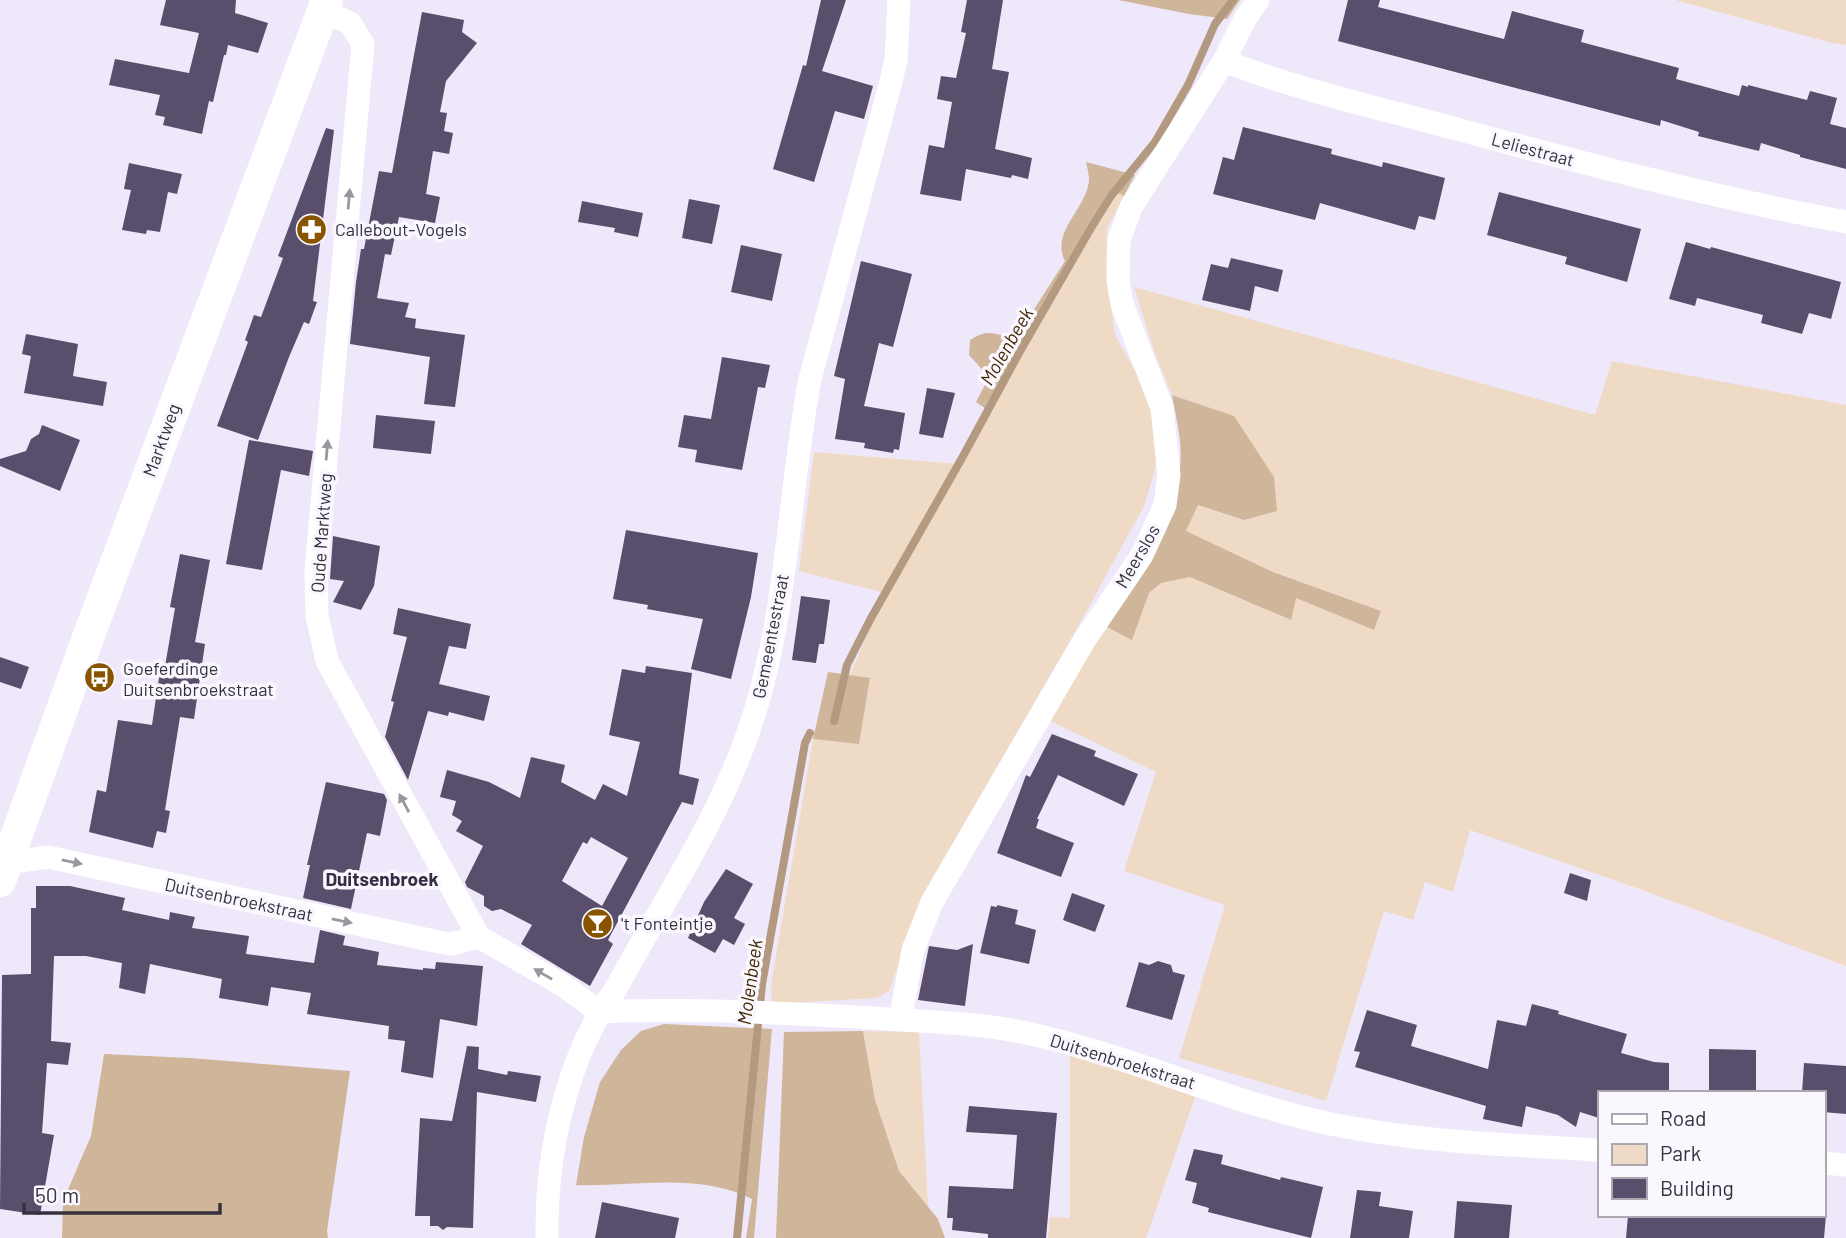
<svg xmlns="http://www.w3.org/2000/svg" width="1846" height="1238" font-family="Barlow,sans-serif">
  <rect width="100%" height="100%" fill="#efe8fb"/>
  <path fill="#eedac5" d="M1675,0H1846V45L1832,43Z
    M1115,191L1124,196L1107,229L1106,267L1115,335L1144,387L1160,438L1153,477L1144,506L1079,625L925,891L889,991L877,998L772,1004L771,985L813,739L859,744L870,679L850,675L885,593L799,571L814,452L958,464Z
    M1134,287L1595,415L1612,361L1846,405V966L1637,888L1470,830L1453,892L1425,882L1413,920L1384,911L1326,1101L1179,1058L1225,905L1124,871L1156,772L1048,720L1103,625L1132,639L1149,593L1161,583L1190,577L1290,620L1296,598L1374,630L1381,611L1273,572L1186,531L1198,505L1243,520L1234,416L1172,395L1154,351Z
    M863,1031L919,1032L928,1207L899,1171L875,1100Z
    M1070,1053L1195,1097L1146,1238H1048L1050,1217L1070,1218Z"/>
  <path fill="#cfb59a" d="M1118,0H1240L1227,19L1189,14Z
    M1086,162L1135,175L1124,196L1115,191L989,411L976,402L989,377L969,355L970,340C989,328 995,334 1015,339L1065,261C1050,231 1088,208 1089,179C1089,174 1087,167 1086,162Z
    M1172,395L1234,416L1274,477L1277,511L1244,520L1198,505L1186,531L1273,572L1381,611L1374,630L1296,598L1291,620L1190,577L1161,583L1149,593L1132,640L1103,625L1175,491C1186,452 1179,434 1172,395Z
    M828,672L870,678L859,744L813,739Z
    M664,1024L772,1029L754,1238H746L752,1199C698,1172 634,1187 576,1185L584,1137L600,1082L621,1050L641,1031Z
    M863,1031L875,1100L899,1171L938,1219L945,1238H776L784,1032Z
    M104,1054L190,1058L350,1071L327,1231L328,1238H62L63,1201L91,1136Z"/>
  <g fill="none" stroke-linecap="round" stroke-linejoin="round">
    <path stroke="#b3997f" stroke-width="8" d="M834,721L847,665L871,618L962,458L1019,353L1091,228L1111,196L1155,142L1188,85L1215,24L1233,0
      M737,1238L762,984L805,743L810,733"/>
  </g>
  <path fill="#594e6b" fill-rule="evenodd" d="M166,0H236L235,13L268,23L258,53L228,45L226,55H224L213,102L209,101L202,134L163,125L165,117L155,115L160,95L109,85L115,59L189,73L199,33L160,25Z
    M821,0H846L822,71L873,86L864,119L835,111L814,182L773,169L803,65L806,66Z
    M967,0H1003L992,69L1009,72L995,149L1032,158L1028,179L1012,175L1011,178L966,169L961,201L920,194L929,145L944,148L952,102L937,99L941,76L956,78L966,33L961,32Z
    M1348,0H1380L1378,7L1504,39L1512,11L1584,30L1581,42L1679,68L1676,79L1739,96L1742,85L1748,87V85L1807,100L1810,91L1837,98L1830,124L1846,128V169L1800,157V155L1761,143L1759,151L1698,136L1699,132L1661,120L1660,126L1338,41Z
    M422,12L464,20L462,32L477,43L446,81L440,112L447,113L444,131L453,133L449,154L433,151L426,194L440,197L435,223L399,217L391,255L385,254L377,298L409,303L405,317L416,319L415,328L465,335L455,407L424,404L430,357L350,344L356,282L361,249H364L379,171L392,173Z
    M1243,127L1332,149L1331,154L1382,167L1383,162L1445,178L1435,220L1419,216L1415,230L1320,203L1315,220L1213,194L1223,157L1234,160Z
    M326,128L334,130L313,301L317,302L309,324L304,322L289,357L258,440L217,426L248,342L245,340L254,315L261,317L283,258L278,256Z
    M129,163L182,174L177,194L168,192L160,232L147,230L146,234L122,230L131,190L124,189Z
    M1499,192L1641,229L1627,282L1565,264L1567,257L1487,235Z
    M689,199L720,205L712,244L682,238Z
    M582,201L643,213L638,237L614,232L615,228L578,222Z
    M1686,242L1710,249L1711,247L1841,282L1831,319L1809,313L1802,334L1761,323L1763,315L1697,298L1695,306L1669,299Z
    M741,245L782,254L772,301L731,292Z
    M1231,258L1283,270L1278,292L1255,286L1250,311L1202,300L1211,264L1228,268Z
    M861,261L912,274L893,347L879,343L864,406L905,413L899,450L894,449L893,453L864,448L865,443L835,439L845,379L834,376Z
    M26,334L78,344L73,376L107,382L103,406L24,393L31,356L22,354Z
    M722,357L770,365L765,388L758,387L742,470L695,462L697,450L678,447L684,415L711,419Z
    M927,388L955,393L943,438L919,434Z
    M376,415L435,421L431,454L373,448Z
    M42,425L80,440L60,491L0,466V459L26,451L31,439L39,434Z
    M249,440L313,451L309,476L281,470L262,570L226,564Z
    M626,530L758,553L751,597L731,679L691,669L703,619L647,609L648,605L613,599Z
    M333,536L380,546L374,586L361,610L333,602L344,581L330,579Z
    M180,554L210,560L195,642L205,644L194,719L180,717L165,810L170,811L166,833L157,831L153,848L89,832L97,790L106,792L118,720L152,725L160,671L164,672L175,608L170,607Z
    M801,596L830,600L824,644H819L816,663L792,660Z
    M398,608L471,624L466,649L449,646L439,684L490,696L484,721L449,712L448,716L428,711L408,780L385,737L394,702L391,701L407,637L393,634Z
    M0,657L29,667L21,689L0,682Z
    M646,666L692,673L679,774L699,779L693,805L682,802L608,940L613,944L590,986L521,944L532,925L501,909L492,911L484,906V896L467,887L465,882L483,846L456,831L462,821L452,815L456,801L440,797L447,770L489,782L520,798L531,757L565,765L561,782L595,800L603,784L627,796L640,742L609,735L622,669L645,673ZM591,837L628,858L602,906L562,881L583,842L587,844Z
    M1052,734L1096,751L1094,756L1138,774L1124,806L1058,775L1037,819H1039L1036,828L1074,843L1061,877L997,853L1026,775L1030,777Z
    M326,782L384,794L387,800L380,836L367,833L351,909L303,898L310,865H307Z
    M726,869L753,884L734,918L745,924L734,945L723,939L715,953L688,938L704,902Z
    M1570,873L1591,880L1587,901L1564,893Z
    M36,886H70L125,898L122,910L169,920L170,912L195,917L192,928L249,936L246,954L314,963L320,930L345,936L343,945L379,952L377,965L423,970V968L435,969L436,962L483,966L477,1026L440,1019L433,1078L401,1072L405,1041L388,1039L389,1026L307,1014L311,993L271,987L268,1006L219,998L222,979L150,964L145,994L119,988L122,963L86,956H54L51,1041L71,1043L68,1065L47,1063L42,1133L54,1135L40,1215L0,1209L2,975L31,974V908H36Z
    M1072,893L1105,905L1095,932L1063,920Z
    M997,905L1018,910L1015,924L1036,930L1029,964L980,953L991,906L997,907Z
    M973,944L965,1006L918,1000L929,946L957,950Z
    M1158,961L1171,965L1173,972L1185,975L1172,1020L1126,1007L1139,962L1149,965Z
    M1532,1004L1559,1011L1558,1014L1627,1034L1621,1053L1654,1062L1669,1063V1093H1599V1118L1580,1112L1576,1127L1558,1115L1526,1106L1522,1127L1483,1119L1486,1106L1355,1067L1360,1052L1354,1051L1367,1010L1417,1025L1411,1046L1488,1069L1497,1020L1526,1026Z
    M467,1046L479,1047L478,1069L507,1075L508,1071L541,1076L536,1102L477,1092L473,1228L447,1227L443,1230L438,1226H430V1216H415L420,1118L452,1121Z
    M1709,1049L1756,1050V1093H1709Z
    M1804,1063L1846,1066V1114L1823,1112V1093H1802Z
    M969,1106L1057,1113L1046,1238H988V1234L952,1230L953,1218H947L949,1186L1013,1189L1017,1135L966,1132Z
    M1194,1149L1223,1155L1221,1164L1280,1180L1281,1177L1323,1187L1311,1238L1208,1212L1209,1208L1192,1203L1197,1183L1185,1180Z
    M1357,1190L1381,1192L1379,1206L1413,1211L1409,1238H1350Z
    M1457,1201L1512,1205L1509,1238H1454Z
    M602,1202L679,1218L675,1238H595Z
    M1628,1215L1708,1218V1215H1826L1824,1238H1626Z"/>
  <g fill="none" stroke-linecap="round" stroke-linejoin="round">
    <path stroke="#fff" stroke-width="23" d="M323,11L350,23L363,44L316,571L317,616L327,661L479,937L561,984L600,1012
      M1224,61C1302,91 1383,109 1464,131C1590,165 1717,198 1846,222
      M0,864L48,857L434,941L451,944L479,937
      M600,1012C691,1008 783,1013 874,1018C924,1022 973,1022 1022,1032C1127,1054 1226,1102 1331,1124C1419,1142 1510,1145 1599,1150
      M900,1020L913,950L932,902L1084,641L1142,555L1165,505L1169,475L1162,408L1122,304L1118,281L1119,240L1131,207L1224,61L1245,19L1258,0
      M1823,1163L1846,1165
      M547,1238C546,1154 565,1060 615,990C664,900 723,814 754,715C788,607 789,490 810,379L889,89L896,60L899,0"/>
    <path stroke="#fff" stroke-width="32" d="M0,881L89,635L327,0"/>
  </g>
  <defs><path id="oneway-solid" d="M-6-.8H1V-3.2L6.5 0L1 3.2V.8H-6Z" transform="scale(1.75)"/></defs>
  <g fill="#9a989e">
    <use href="#oneway-solid" transform="translate(349 199) rotate(-85)"/>
    <use href="#oneway-solid" transform="translate(327 450) rotate(-85)"/>
    <use href="#oneway-solid" transform="translate(404 803) rotate(-118)"/>
    <use href="#oneway-solid" transform="translate(72 862) rotate(12)"/>
    <use href="#oneway-solid" transform="translate(342 921) rotate(12)"/>
    <use href="#oneway-solid" transform="translate(543 974) rotate(-150)"/>
  </g>
  <defs>
    <symbol id="pharmacy-disc" viewBox="-11 -11 22 22"><circle r="9.5" fill="#885400" stroke="#faf8fe"/><path d="M-2-6h4v4h4v4h-4v4h-4v-4h-4v-4h4Z" fill="#fff"/></symbol>
    <symbol id="bus-disc" viewBox="-11 -11 22 22"><circle r="9.5" fill="#885400" stroke="#faf8fe"/><path d="M-5-6H5V4H4V6H2V4H-2V6H-4V4H-5ZM-3.5-4V0h7V-4ZM-3.5 1.2v1.5H-2V1.2ZM2 1.2v1.5H3.5V1.2Z" fill="#fff"/></symbol>
    <symbol id="bar-disc" viewBox="-11 -11 22 22"><circle r="9.5" fill="#885400" stroke="#faf8fe"/><path d="M-6-5H6L.8 .8V4.5H3.5V6h-7V4.5H-.8V.8Z" fill="#fff"/></symbol>
  </defs>
  <g fill-rule="evenodd">
    <use href="#pharmacy-disc" x="294" y="212" width="35" height="35"/>
    <use href="#bus-disc" x="82" y="660" width="35" height="35"/>
    <use href="#bar-disc" x="580" y="906" width="35" height="35"/>
  </g>
  <g text-anchor="middle" dominant-baseline="central" stroke-width="7" stroke-linejoin="round" paint-order="stroke">
    <g font-size="18" fill="#35313d" stroke="#faf8fe">
      <text transform="translate(1533 149) rotate(15)">Leliestraat</text>
      <text transform="translate(161 440) rotate(-70)">Marktweg</text>
      <text transform="translate(321 533) rotate(-86)">Oude Marktweg</text>
      <text transform="translate(1137 556) rotate(-60)">Meerslos</text>
      <text transform="translate(770 636) rotate(-79)">Gemeentestraat</text>
      <text transform="translate(239 899) rotate(12)">Duitsenbroekstraat</text>
      <text transform="translate(1123 1061) rotate(17)">Duitsenbroekstraat</text>
    </g>
    <g font-size="18" fill="#35313d" stroke="#faf8fe" text-anchor="start">
      <text x="335" y="229">Callebout-Vogels</text>
      <text x="123" y="668">Goeferdinge<tspan x="123" dy="21">Duitsenbroekstraat</tspan></text>
      <text x="621" y="923">'t Fonteintje</text>
    </g>
    <g font-size="19" font-style="italic" fill="#412602" stroke="#faf8fe">
      <text transform="translate(1006 346) rotate(-60)">Molenbeek</text>
      <text transform="translate(749 982) rotate(-82)">Molenbeek</text>
    </g>
    <g font-size="19" font-weight="bold" fill="#362d44" stroke="#faf8fe">
      <text x="382" y="878">Duitsenbroek</text>
    </g>
  </g>
  <rect x="1598" y="1091" width="228" height="126" fill="#faf8fe" stroke="#aba8b1" stroke-width="2"/>
  <rect x="1612" y="1114" width="35" height="10" fill="#ffffff" stroke="#aba8b1" stroke-width="2"/>
  <text x="1660" y="1126" font-size="21" fill="#35313d">Road</text>
  <rect x="1612" y="1144" width="35" height="21" fill="#eedac5" stroke="#aba8b1" stroke-width="2"/>
  <text x="1660" y="1161" font-size="21" fill="#35313d">Park</text>
  <rect x="1612" y="1178" width="35" height="21" fill="#594e6b" stroke="#aba8b1" stroke-width="2"/>
  <text x="1660" y="1196" font-size="21" fill="#35313d">Building</text>
  <path d="M24 1203v10h196v-10" fill="none" stroke="#35313d" stroke-width="3.5"/>
  <text x="35" y="1203" font-size="21" fill="#35313d" stroke="#faf8fe" stroke-width="5" paint-order="stroke">50 m</text>
</svg>
